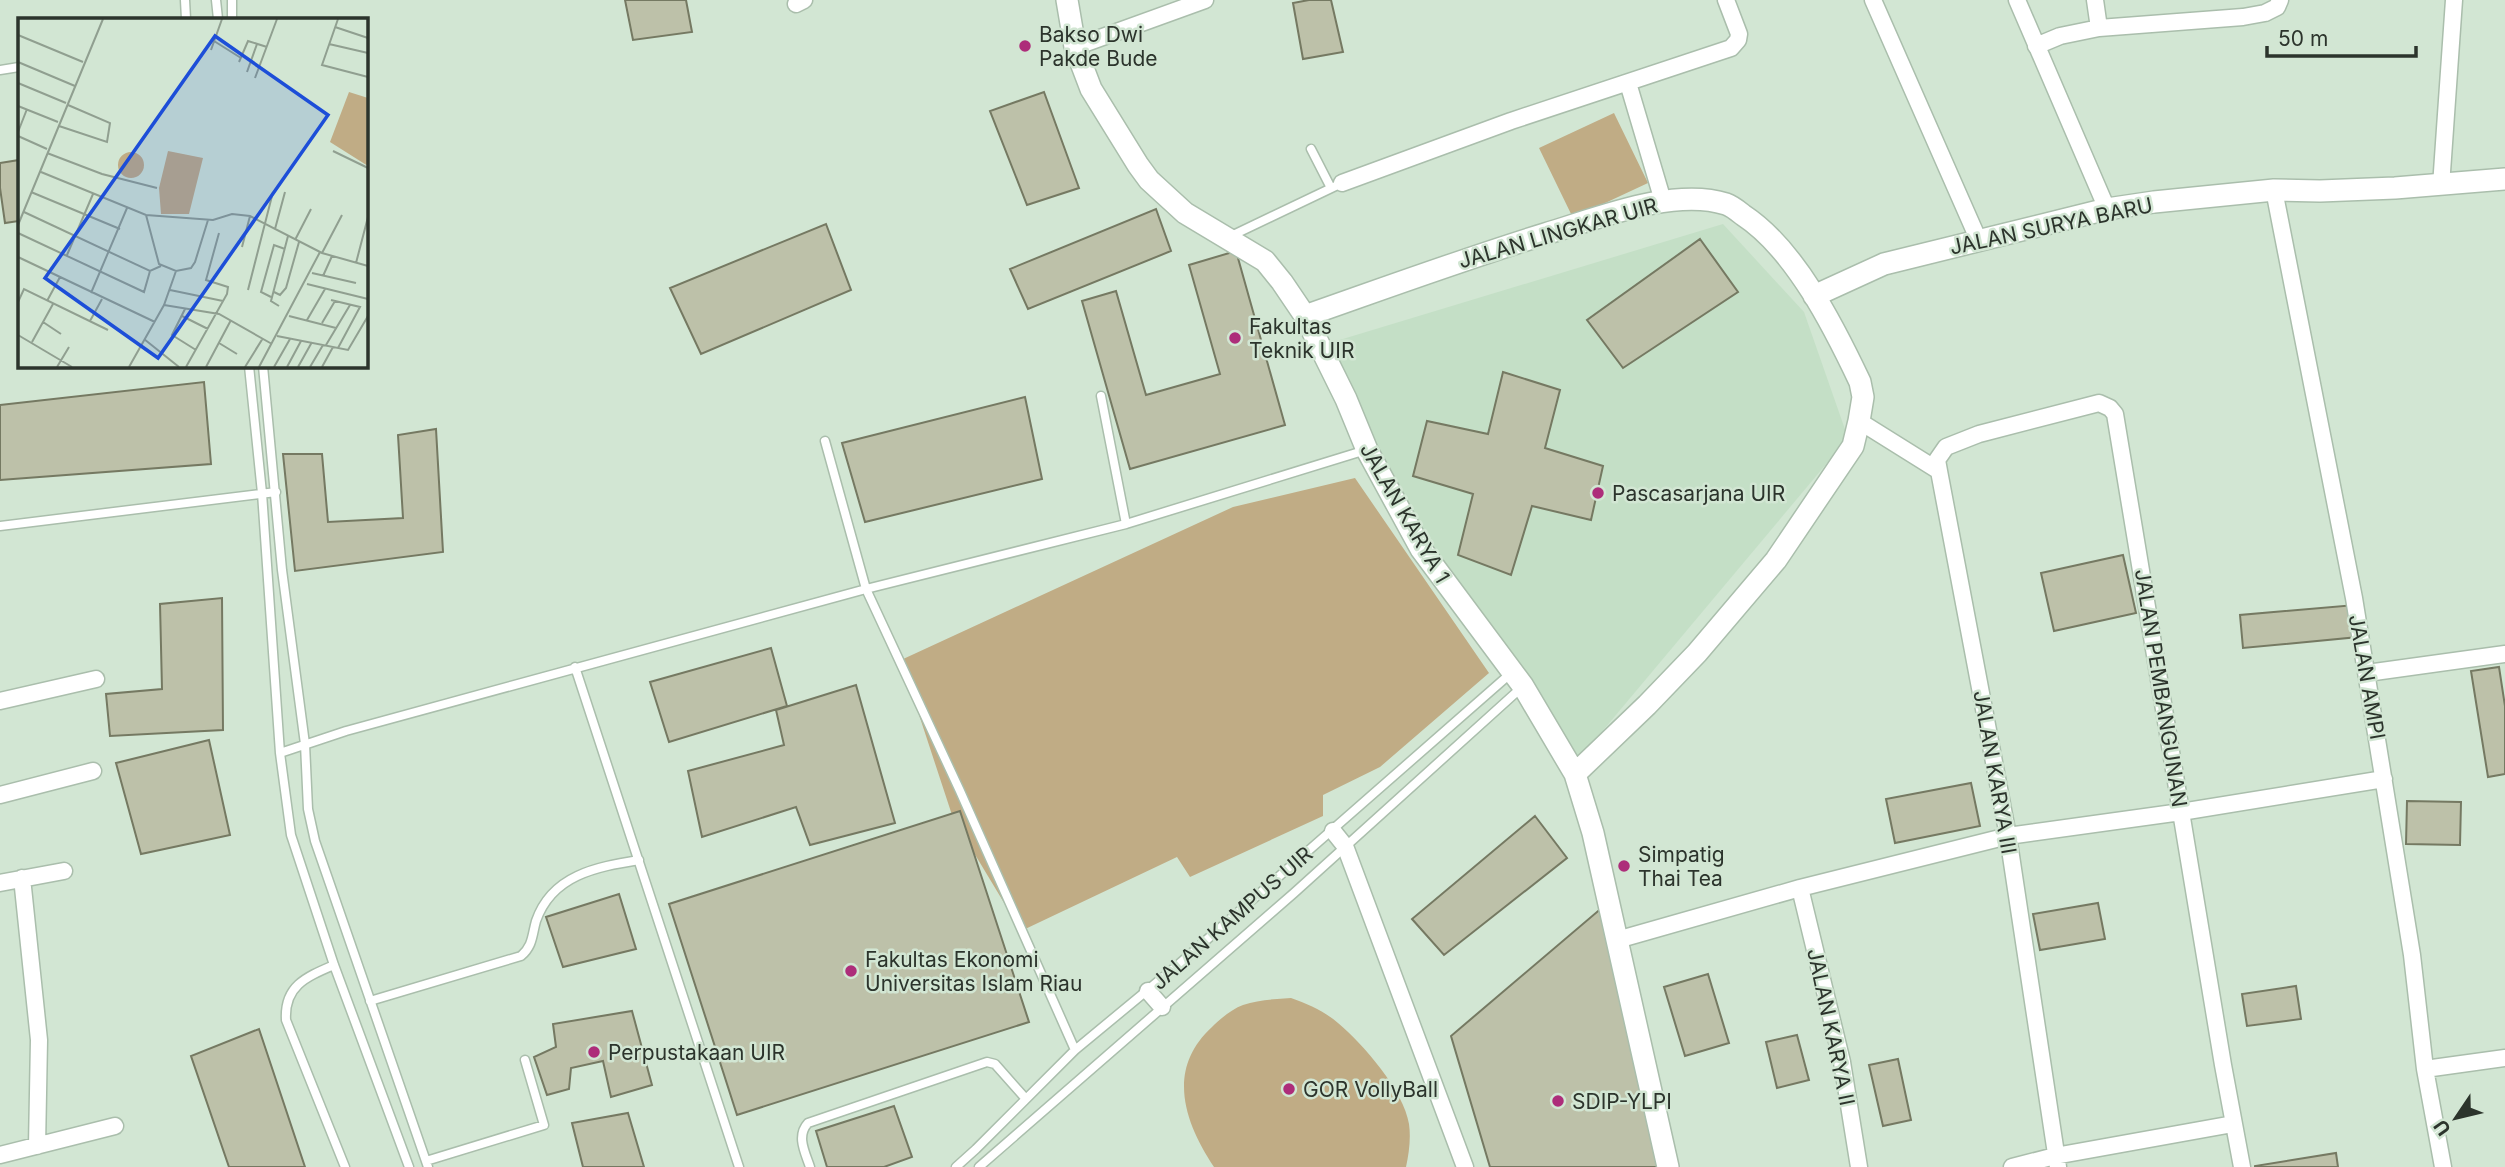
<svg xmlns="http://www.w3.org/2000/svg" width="2505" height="1167" font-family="Inter,sans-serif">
  <rect width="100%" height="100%" fill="#d2e6d3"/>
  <path fill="#c4dfc6" d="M1723,224L1804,312L1848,438L1579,759L1421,549L1323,345Z"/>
  <path fill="#c0ac85" d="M1614,113L1648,183L1573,218L1539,148Z
    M1355,478L1489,673L1380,767L1323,795V816L1190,877L1177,857L1021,931L953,818L901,660L1233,507Z
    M1291,998C1308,1004 1324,1011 1338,1023C1363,1044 1404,1091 1409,1124C1411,1138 1409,1153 1406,1167H1214C1184,1122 1166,1069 1212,1027C1220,1019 1232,1009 1243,1005C1258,1000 1275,999 1291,998Z"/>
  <path fill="#bdc1a9" stroke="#757962" stroke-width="2" d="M625,0H686L692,32L633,40Z
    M1309,0H1331L1343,52L1303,59L1293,3Z
    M1044,92L1079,188L1027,205L990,111Z
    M19,160V221L5,223L0,188V163Z
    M1156,209L1171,251L1028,309L1010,269Z
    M826,224L851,290L701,354L670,288Z
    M1700,239L1738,292L1623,368L1587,320Z
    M1236,251L1285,425L1130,469L1082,301L1116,291L1146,395L1220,374L1189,265Z
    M1503,372L1560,390L1545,448L1603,466L1591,520L1532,506L1511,575L1458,555L1473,494L1413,476L1427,421L1488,434Z
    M204,382L211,464L0,480V405Z
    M1025,397L1042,479L865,522L842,443Z
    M436,429L443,552L295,571L283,454H322L328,522L403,518L398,435Z
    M2123,555L2136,613L2054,631L2041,573Z
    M222,598L223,730L110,736L106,694L162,689L160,604Z
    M2355,605L2358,637L2243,648L2240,615Z
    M771,648L787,706L669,742L650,682Z
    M2499,667L2505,706V774L2488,777L2471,671Z
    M856,685L895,823L810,845L796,807L702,837L688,771L784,745L776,710Z
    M209,740L230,835L141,854L116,763Z
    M1971,783L1980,826L1895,843L1886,799Z
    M2407,801L2461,802L2460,845L2406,844Z
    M960,811L1029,1022L737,1115L669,904Z
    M1535,816L1567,858L1444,955L1412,919Z
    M619,894L636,949L563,967L546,917Z
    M2098,903L2105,939L2040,950L2033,914Z
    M1604,906L1660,1167H1490L1451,1036Z
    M1708,974L1729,1043L1685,1056L1664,987Z
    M2296,986L2301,1019L2247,1026L2242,994Z
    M632,1011L652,1085L611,1097L603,1061L571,1068L569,1089L547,1095L534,1057L556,1047L553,1024Z
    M259,1029L305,1167H229L191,1056Z
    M1797,1035L1809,1080L1777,1088L1766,1042Z
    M1898,1059L1911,1120L1883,1126L1869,1065Z
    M894,1106L912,1157L884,1167H827L816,1131Z
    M628,1113L644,1167H583L572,1123Z
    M2336,1153L2338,1167H2255V1166Z"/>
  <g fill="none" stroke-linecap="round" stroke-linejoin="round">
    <defs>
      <path id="lane" d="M185,0L186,19
        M216,0L218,19
        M232,0V19
        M0,70L19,67
        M1311,149L1331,188
        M1231,236L1342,183
        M249,366L262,493L280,753L291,835L334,965L409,1167
        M263,366L282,570L305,744L308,809L315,841L428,1167
        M1101,396L1126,524
        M825,441L866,589L960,791L1075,1050
        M0,526L276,492
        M575,667L739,1167
        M280,753L346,731L866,589L1126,524L1366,450
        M334,965C306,977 284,986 286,1020L345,1167
        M370,1001L521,956C533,946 532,935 536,921C552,875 596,867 639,860
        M426,1161L544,1125L525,1060
        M810,1167C805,1152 796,1136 808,1123L987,1062L995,1064L1026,1099
        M956,1167L976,1149L1075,1050L1179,964L1510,674
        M979,1167L1294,893L1521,688"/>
      <path id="street" d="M1873,0L1979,241
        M2017,0L2107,209
        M2095,0L2099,28
        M796,4L804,0
        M2036,46L2060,36L2099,28L2243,17L2265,13L2277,7L2280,0
        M1075,47L1205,0
        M1628,83L1663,201
        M1342,183L1511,121L1731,48L1738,40L1739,34L1726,0
        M2441,186L2454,0
        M2274,190L2354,598L2412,955L2425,1069L2443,1167
        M1859,421L1939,471L2008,836L2058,1167
        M1939,471L1937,460L1946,447L1979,434L2099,403L2110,408L2115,414L2223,1065L2242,1167
        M2367,673L2505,654
        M0,701L96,679
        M0,795L93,771
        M1333,831L1345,846L1465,1167
        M22,878L39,1040L37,1146
        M0,883L64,871
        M1800,888L1842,1062L1859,1167
        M1617,940L1800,888L2008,836L2181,812L2384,779
        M1148,991L1162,1007
        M2425,1069L2505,1058
        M0,1155L115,1126
        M2012,1167L2055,1156L2233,1124"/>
      <path id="secondary" d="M1067,0L1075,47L1091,89L1138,165L1149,180L1185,213L1265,261L1282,282L1305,316L1346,399L1367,450L1421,549L1523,686L1575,774L1593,833L1668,1167
        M1814,296L1884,264L2107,209L2154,202L2274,190L2320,191L2395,188L2505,179
        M1305,316C1385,288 1464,259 1545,234C1596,219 1673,187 1726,204C1732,206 1738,211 1743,215C1795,249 1834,327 1860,382L1863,397L1859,421L1853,446L1776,560L1697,653L1647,705L1575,774"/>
    </defs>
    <use href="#lane" stroke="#aabeac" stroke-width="11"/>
    <use href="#street" stroke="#aabeac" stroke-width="19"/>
    <use href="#secondary" stroke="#aabeac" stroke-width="24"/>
    <use href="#lane" stroke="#fff" stroke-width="8"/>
    <use href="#street" stroke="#fff" stroke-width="16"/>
    <use href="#secondary" stroke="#fff" stroke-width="21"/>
  </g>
  <g fill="#ad2d7a" stroke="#d2e6d3" stroke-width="2.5">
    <circle cx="1025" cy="46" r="7"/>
    <circle cx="1235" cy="338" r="7"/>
    <circle cx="1598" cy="493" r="7"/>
    <circle cx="1624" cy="866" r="7"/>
    <circle cx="851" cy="971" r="7"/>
    <circle cx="594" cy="1052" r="7"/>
    <circle cx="1289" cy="1089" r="7"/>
    <circle cx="1558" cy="1101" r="7"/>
  </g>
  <g text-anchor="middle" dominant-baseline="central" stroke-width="5" stroke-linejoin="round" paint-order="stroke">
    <g font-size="21" fill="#2c342c" stroke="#d2e6d3" text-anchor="start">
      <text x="1039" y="34">Bakso Dwi<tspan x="1039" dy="24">Pakde Bude</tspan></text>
      <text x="1249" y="326">Fakultas<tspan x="1249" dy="24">Teknik UIR</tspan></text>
      <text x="1612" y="493">Pascasarjana UIR</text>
      <text x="1638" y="854">Simpatig<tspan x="1638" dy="24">Thai Tea</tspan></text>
      <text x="865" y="959">Fakultas Ekonomi<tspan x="865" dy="24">Universitas Islam Riau</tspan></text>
      <text x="608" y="1052">Perpustakaan UIR</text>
      <text x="1303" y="1089">GOR VollyBall</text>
      <text x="1572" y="1101">SDIP-YLPI</text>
    </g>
    <g font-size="21" fill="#2c342c" stroke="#d2e6d3">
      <text transform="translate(2051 226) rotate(-12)">JALAN SURYA BARU</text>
      <text transform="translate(1558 233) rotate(-16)">JALAN LINGKAR UIR</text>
      <text transform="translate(1405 513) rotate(60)">JALAN KARYA 1</text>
      <text transform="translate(2367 677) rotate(80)">JALAN AMPI</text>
      <text transform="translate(2161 688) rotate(81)">JALAN PEMBANGUNAN</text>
      <text transform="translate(1995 772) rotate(80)">JALAN KARYA III</text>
      <text transform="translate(1232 918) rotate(-41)">JALAN KAMPUS UIR</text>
      <text transform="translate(1831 1027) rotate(78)">JALAN KARYA II</text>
    </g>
  </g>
  <g transform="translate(18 18)">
    <rect width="350" height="350" fill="#d2e6d3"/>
    <path d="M331,74L350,80V148L312,124ZM150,133L185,140L171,196H143L141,170ZM100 147a13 13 0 1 1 26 0a13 13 0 1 1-26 0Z" fill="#c0ac85"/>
    <path fill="none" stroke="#909f90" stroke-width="2" d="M320,1L304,47L350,59M317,9L350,20M0,17L65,44M196,23L223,40M311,26L350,35M193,32L204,1M0,44L57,68M221,44L230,23L249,29M229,54L239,26M237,60L259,1M0,65L48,85M0,88L40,104M41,108L89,124L92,105L50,87M0,114L9,91M0,118L29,131M315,133L350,150M29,135L84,156L139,170M23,154L128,197L195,202L214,196L232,198L304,235L350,248M13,174L102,211M6,194L132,253L143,248M128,197L141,246L158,253L173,250L177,244L190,202M0,207L85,1M257,211L267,174M0,215L126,274L132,253M277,222L293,191M224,229L232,198M304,235L324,197M49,237L75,176M0,239L137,304M338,245L350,199M294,255L338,265M305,258L314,238M289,266L350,281M152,272L205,283M230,272L255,174M256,274L262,277L268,270L281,224M73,275L109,190M253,279L243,274L256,227L267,231M313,282L342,289L320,330M29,283L42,259M0,284L6,271L90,312M146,287L201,296L254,326M261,288L253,283L270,218M167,291L154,317L178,332M164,298L190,311M271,298L318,310M289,302L307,271M72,303L84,281M25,304L43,316M304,305L317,283M0,317L54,349M259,318L330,332L350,298M126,321L161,349M14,324L35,286M201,325L219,336M308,327L332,287M39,349L51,329M111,349L146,287L158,253M168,349L209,276L210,269L188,262L201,215M188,349L213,302M227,349L245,320M241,349L302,234M256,349L272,321M269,349L283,323M280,349L294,324M292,349L305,327M304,349L315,329"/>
    <path fill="#1d4ed8" fill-opacity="0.15" stroke="#1d4ed8" stroke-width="3.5" d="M197,18L310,97L140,340L27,260Z"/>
    <rect width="350" height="350" fill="none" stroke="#2c342c" stroke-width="3.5"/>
  </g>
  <g transform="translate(2456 1118) rotate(235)" stroke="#d2e6d3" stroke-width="5" paint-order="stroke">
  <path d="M0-5L12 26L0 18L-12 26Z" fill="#2c342c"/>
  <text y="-10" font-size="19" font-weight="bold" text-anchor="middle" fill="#2c342c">U</text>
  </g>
  <path d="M2267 46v10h149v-10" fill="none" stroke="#2c342c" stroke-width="3.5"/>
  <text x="2278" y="46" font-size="21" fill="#2c342c" stroke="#d2e6d3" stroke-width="5" paint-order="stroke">50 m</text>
</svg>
